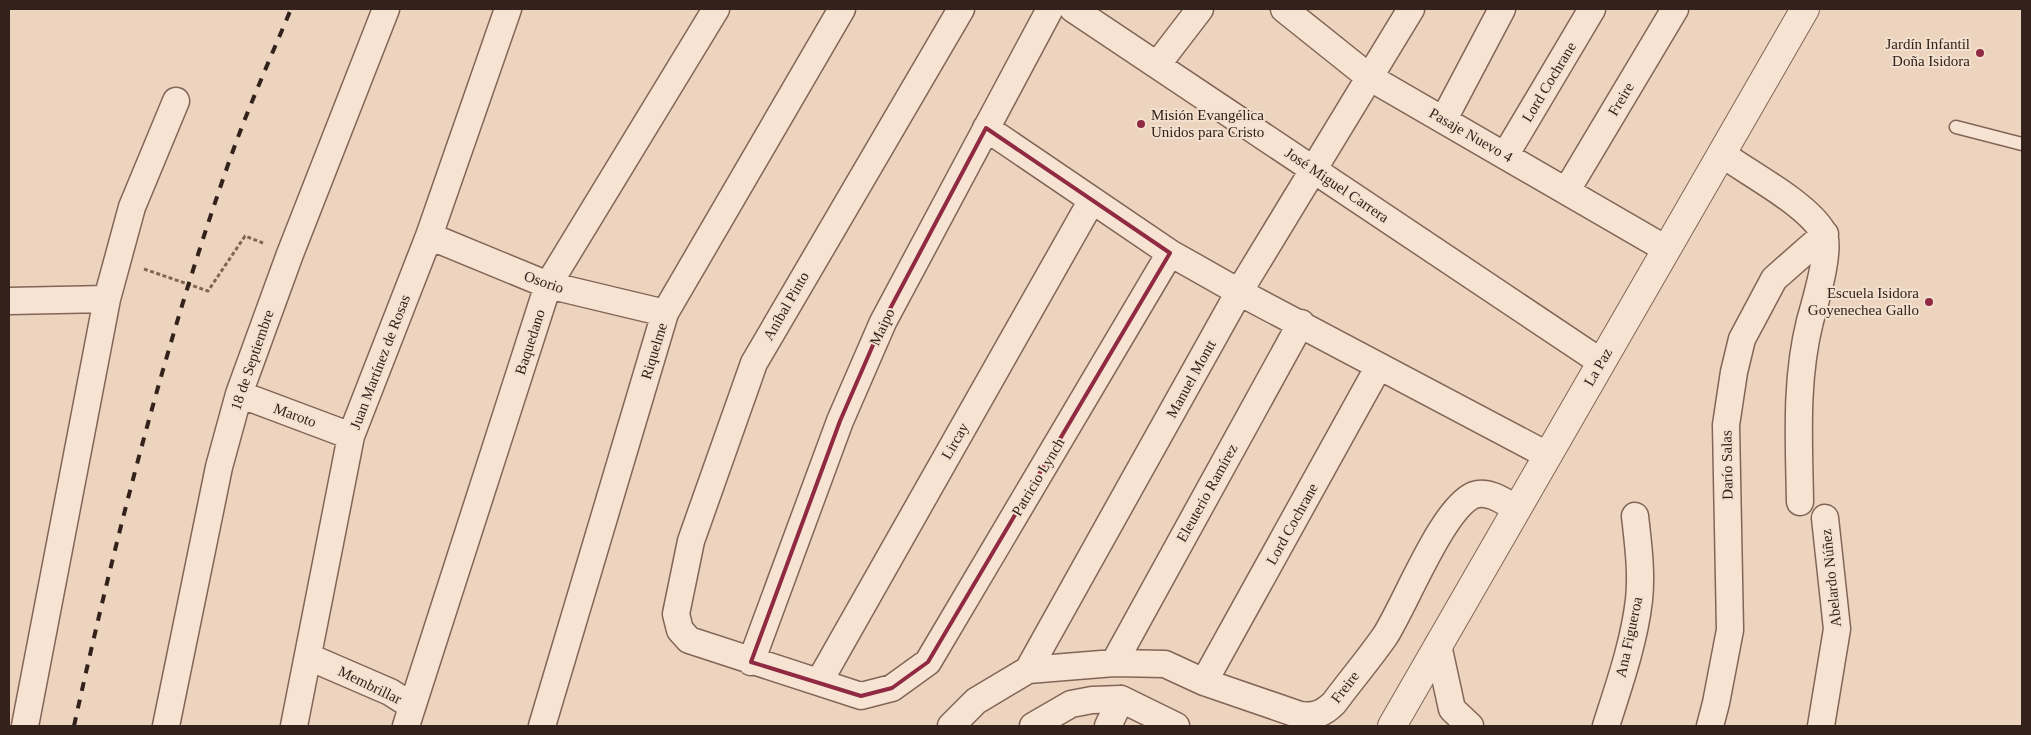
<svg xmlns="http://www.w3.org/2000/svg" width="2031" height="735" font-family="'Times New Roman',serif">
  <rect width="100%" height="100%" fill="#ecd4bf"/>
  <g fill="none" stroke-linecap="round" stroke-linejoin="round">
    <defs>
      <path id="service" d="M1956,127L2022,144"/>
      <path id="minor" d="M961,9L754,363L691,541L676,614L680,630L689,640L861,696L892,688L928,662L1170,253
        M1073,9L1601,362
        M1284,9L1369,77L1666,249
        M1157,65L1200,9
        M1444,119L1502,9
        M986,128L1170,253L1239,292L1547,455
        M1506,154L1592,9
        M1722,154C1750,174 1807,204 1823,232C1832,247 1815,303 1810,321C1795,381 1799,440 1800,502
        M1567,190L1675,9
        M429,236L548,285L665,313
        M9,301L107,299
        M239,394L351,436
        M1438,645L1452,709L1470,726
        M309,657L390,692L412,706
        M751,662L840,421L883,322L1050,9
        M1114,663L1301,323
        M1028,670L1114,663L1165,664L1204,682L1300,715C1315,717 1324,713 1334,703C1351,680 1369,659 1385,636C1405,605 1443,507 1474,495C1489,490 1505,502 1517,509
        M819,682L1092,200
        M1204,682L1379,366
        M25,726L107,299L132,207L176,101
        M166,726L219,467L239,394L290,254L386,9
        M294,726L351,436L429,236L508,9
        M406,726L548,285L716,9
        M542,726L665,313L842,9
        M951,726L976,701L1028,670L1239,292L1411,9
        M1033,726L1071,704L1092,700L1121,699L1176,726
        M1108,726L1121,699
        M1606,726C1619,685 1634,643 1639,600C1642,572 1638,543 1635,516
        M1710,726L1716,703L1730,630L1726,425L1734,372L1742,339L1774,279L1825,234
        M1821,726L1837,629L1825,518"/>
      <path id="tertiary" d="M1392,726L1805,9"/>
    </defs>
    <use href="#service" stroke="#836558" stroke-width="15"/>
    <use href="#minor" stroke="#836558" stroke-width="29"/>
    <use href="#tertiary" stroke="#836558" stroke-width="30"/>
    <path stroke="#836558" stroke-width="3" stroke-dasharray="4 2.5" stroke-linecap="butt" d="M144,269L208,291L245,236L263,243"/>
    <use href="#service" stroke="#f7e3d1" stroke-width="12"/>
    <use href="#minor" stroke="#f7e3d1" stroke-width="26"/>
    <use href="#tertiary" stroke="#f7e3d1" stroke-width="28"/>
    <path stroke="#33221c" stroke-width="4" stroke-dasharray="9 9" stroke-linecap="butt" d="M74,726C116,535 165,344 230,159C248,108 270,59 291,9"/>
  </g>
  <path fill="none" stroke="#902a42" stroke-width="4" stroke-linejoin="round" d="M986,128L1170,253L928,662L892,688L861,696L751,662L840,421L883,322Z"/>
  <g fill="#902a42" stroke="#f3e0ce" stroke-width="2">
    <circle cx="1980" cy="53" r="5"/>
    <circle cx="1141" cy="124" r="5"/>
    <circle cx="1929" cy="302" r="5"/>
  </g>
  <g text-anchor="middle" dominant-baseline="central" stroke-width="4" stroke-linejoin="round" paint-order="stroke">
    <g font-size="15" fill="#33221c" stroke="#f3e0ce" text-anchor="end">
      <text x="1970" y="44">Jardín Infantil<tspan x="1970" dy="17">Doña Isidora</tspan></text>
      <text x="1151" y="115" text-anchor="start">Misión Evangélica<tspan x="1151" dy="17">Unidos para Cristo</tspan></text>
      <text x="1919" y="293">Escuela Isidora<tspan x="1919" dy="17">Goyenechea Gallo</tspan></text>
    </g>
    <g font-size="15" fill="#33221c" stroke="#f3e0ce">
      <text transform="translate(1549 82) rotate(-59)">Lord Cochrane</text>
      <text transform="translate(1621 99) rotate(-59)">Freire</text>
      <text transform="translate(1471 135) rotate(30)">Pasaje Nuevo 4</text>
      <text transform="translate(1337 185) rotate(34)">José Miguel Carrera</text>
      <text transform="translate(544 282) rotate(19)">Osorio</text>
      <text transform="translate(786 306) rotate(-60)">Aníbal Pinto</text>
      <text transform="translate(882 327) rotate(-65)">Maipo</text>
      <text transform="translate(530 342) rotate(-72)">Baquedano</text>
      <text transform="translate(654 351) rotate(-73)">Riquelme</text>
      <text transform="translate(252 360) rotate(-71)">18 de Septiembre</text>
      <text transform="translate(380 362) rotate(-69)">Juan Martínez de Rosas</text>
      <text transform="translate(1598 367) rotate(-60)">La Paz</text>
      <text transform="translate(1191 379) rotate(-61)">Manuel Montt</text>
      <text transform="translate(295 415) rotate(20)">Maroto</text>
      <text transform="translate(955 441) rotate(-60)">Lircay</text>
      <text transform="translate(1727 465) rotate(-91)">Darío Salas</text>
      <text transform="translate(1038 477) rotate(-59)">Patricio Lynch</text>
      <text transform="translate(1207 493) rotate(-61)">Eleuterio Ramírez</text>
      <text transform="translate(1292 524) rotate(-61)">Lord Cochrane</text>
      <text transform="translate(1831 578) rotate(-96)">Abelardo Núñez</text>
      <text transform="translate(1629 637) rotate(-78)">Ana Figueroa</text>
      <text transform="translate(370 685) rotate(26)">Membrillar</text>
      <text transform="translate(1345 687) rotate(-52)">Freire</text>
    </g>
  </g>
  <rect width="2031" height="735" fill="none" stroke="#33221c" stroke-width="20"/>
</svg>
